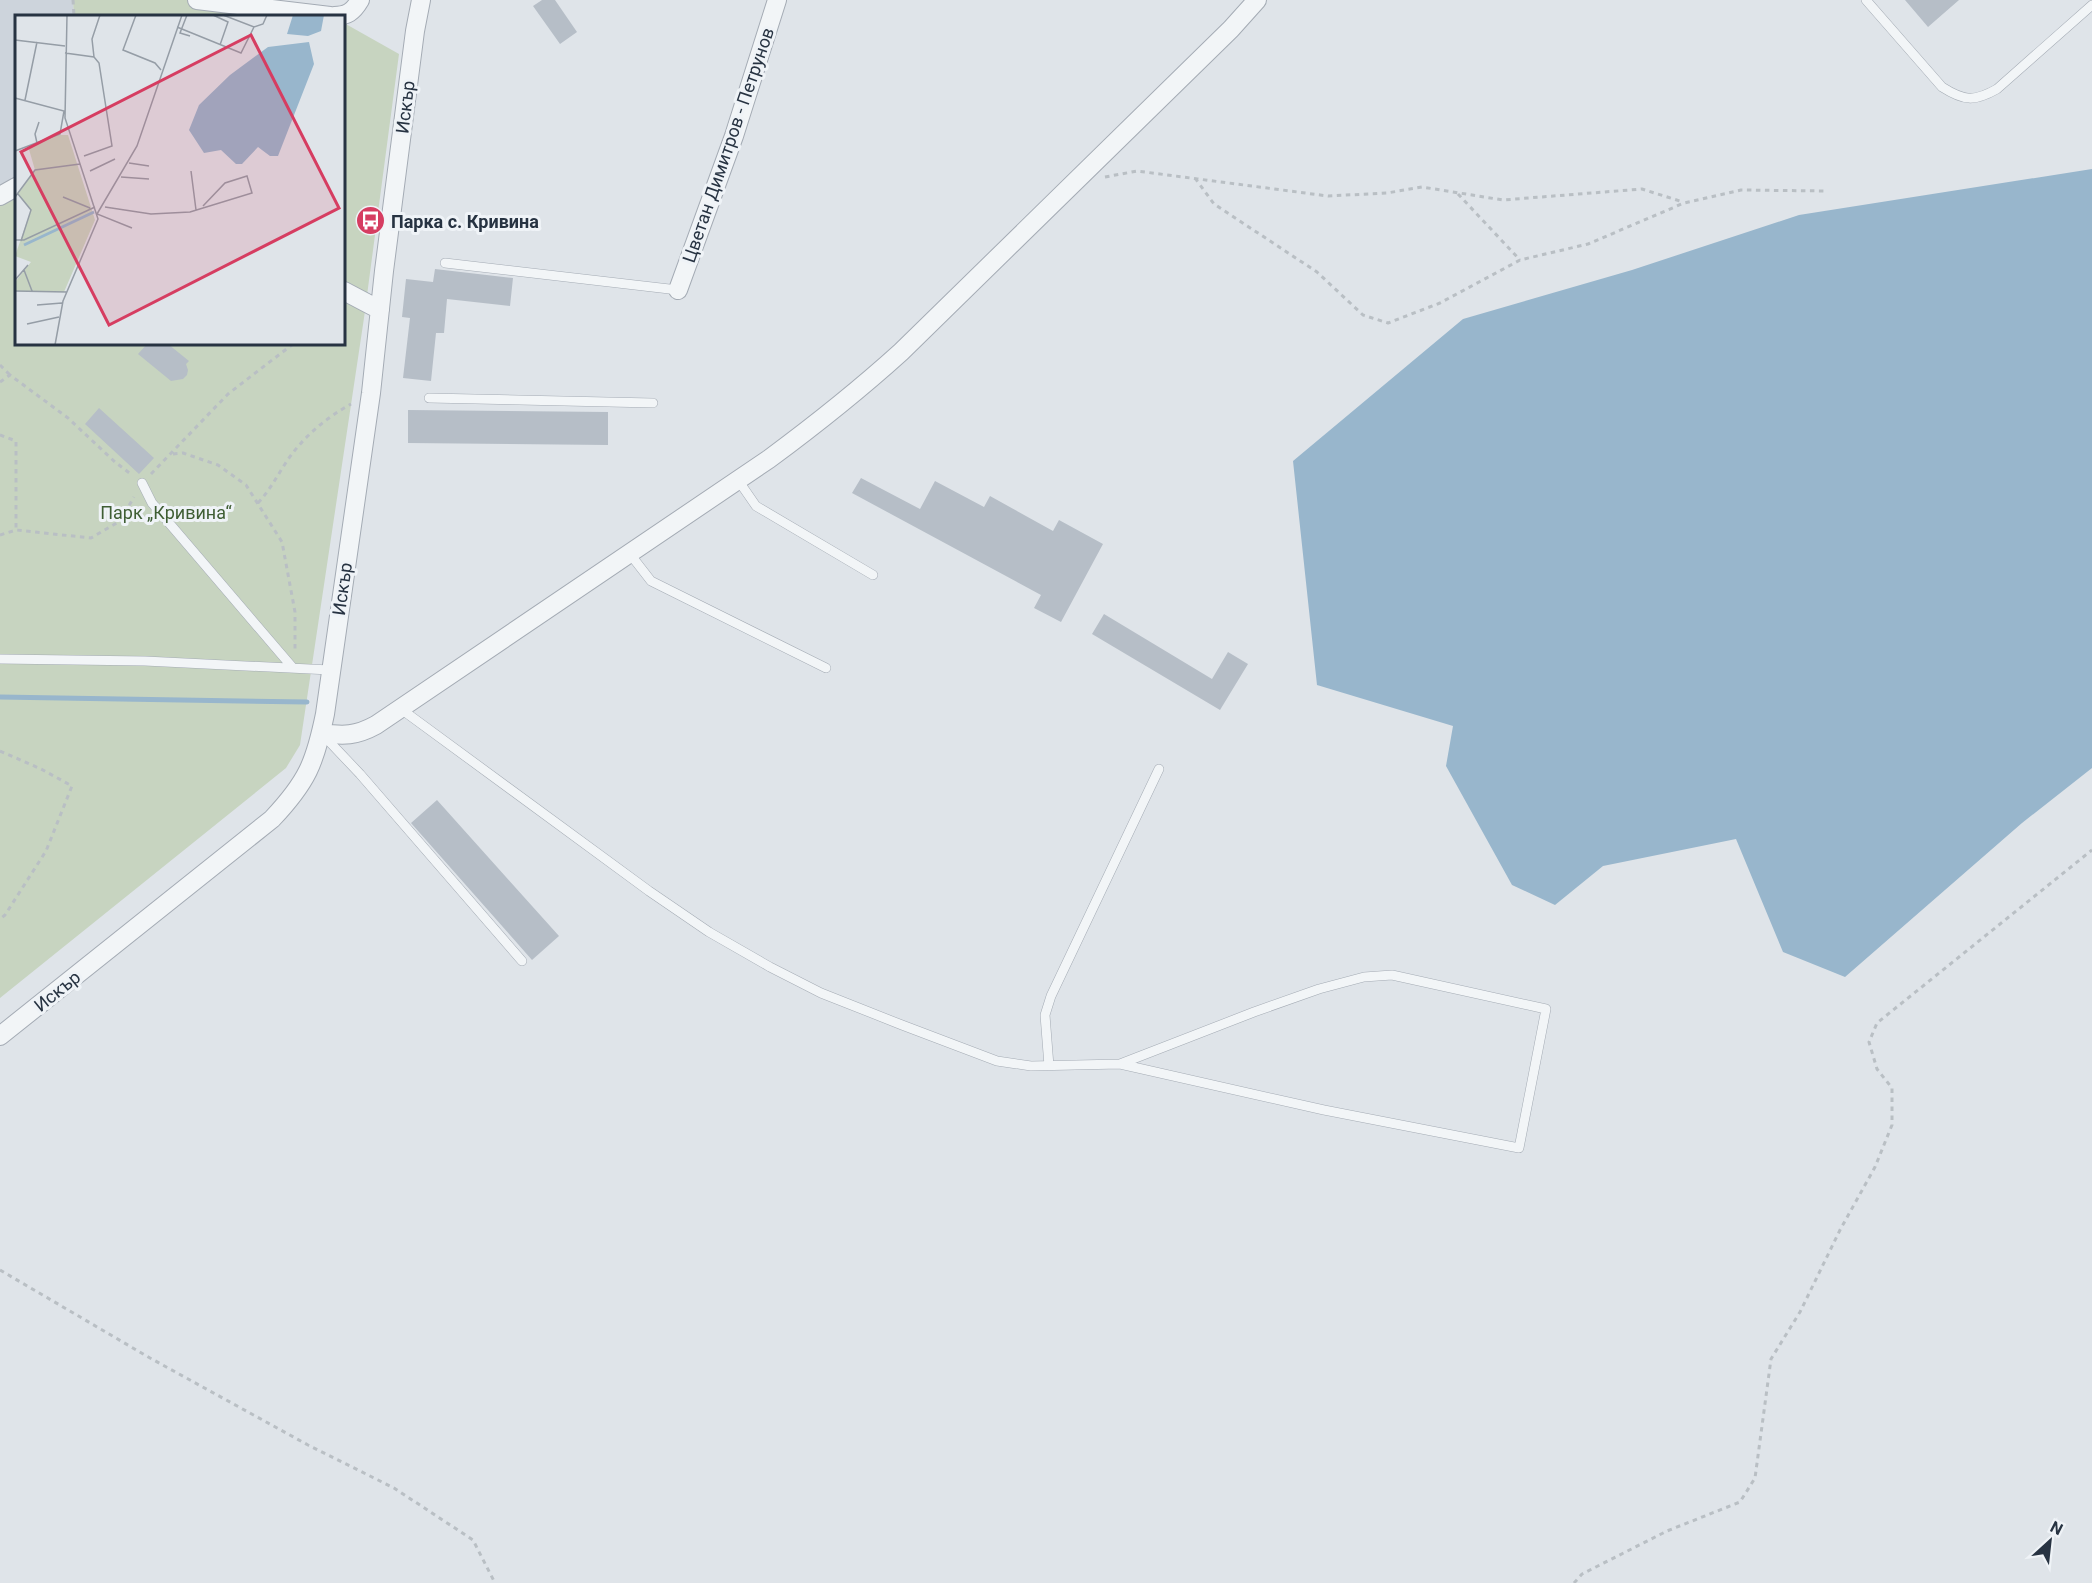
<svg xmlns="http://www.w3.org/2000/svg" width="2092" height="1583" font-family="Roboto,sans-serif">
  <rect width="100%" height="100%" fill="#dfe4e9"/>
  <path fill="#cdd4dc" d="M0,0H73L74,16H16V187L0,196Z"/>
  <path fill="#c7d4c0" d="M73,0H197L330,16H74Z
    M344,23L399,54L364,318L300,745L286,768L0,998V196L16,187V344H344Z"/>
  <path fill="#98b6cc" d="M2092,169V768L2022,823L1845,977L1783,952L1736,839L1603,866L1555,905L1512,885L1446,766L1453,726L1317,685L1293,461L1463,319L1632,270L1799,215Z"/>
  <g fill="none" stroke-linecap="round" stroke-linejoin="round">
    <path stroke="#98b6cc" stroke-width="5" d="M0,697L307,702"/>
  </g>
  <path fill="#b6bec7" d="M542,0H555L577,32L560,44L533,6Z
    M1905,0H1959L1928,27Z
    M435,269L513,278L510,306L447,299L444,333H436L431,381L403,378L410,318L402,317L406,279L433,282Z
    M147,344H168L189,361L186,364L188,370L187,375L183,379L171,381L138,354Z
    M99,408L154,458L139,474L85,424Z
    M408,410L608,412V445L408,443Z
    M861,478L920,509L935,481L984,507L990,496L1053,531L1059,520L1103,544L1061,622L1034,608L1041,595L852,493Z
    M1104,614L1212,679L1228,652L1248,664L1220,710L1092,634Z
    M437,800L559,936L532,960L411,823Z"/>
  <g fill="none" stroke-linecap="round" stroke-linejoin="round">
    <defs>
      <path id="lane" d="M1866,0L1942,87C1964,101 1974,102 1997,89L2092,5
        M445,263L678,290
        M429,398L653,403
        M738,480L756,506L873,575
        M142,483L152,503L293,668
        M630,554L651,581L826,668
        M0,659L145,661L330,670
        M401,709L649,891L709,932L770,967L821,993L902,1025L997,1061L1031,1066L1120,1064L1324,1110L1519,1148L1546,1009L1392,975L1364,977L1319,989L1254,1012L1120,1064
        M324,736L360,774L522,961
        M1049,1066L1045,1015L1051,996L1159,769"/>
      <path id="street" d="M197,0L330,16
        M334,16C347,16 353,12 360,0
        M0,196L16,187
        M678,290L734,136L777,0
        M344,291L380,310
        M321,733C344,736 356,736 376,725L769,459C815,425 859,390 901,352L1231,29L1257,0
        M0,1036L272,819C307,782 315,763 325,714L371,393L384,271L415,31L421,0"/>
    </defs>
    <use href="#lane" stroke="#a4abb4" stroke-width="10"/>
    <use href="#street" stroke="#a4abb4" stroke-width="20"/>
    <path stroke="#b9bfc4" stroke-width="3" stroke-dasharray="4.5 4.5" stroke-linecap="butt" d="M73,0L74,16
      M1105,177L1137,171L1328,196L1387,193L1422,187L1503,200L1642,189L1683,202
      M1195,178L1214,204L1317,272L1363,315L1388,323L1440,303L1520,260L1588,244L1684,203L1741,190L1826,191
      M1458,194L1520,260
      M0,365L10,375
      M0,382L10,375L68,418L115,462L132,475
      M0,435L16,441V530
      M173,454L183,453L218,465L246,485L282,542L295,612V649
      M151,474L228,394L293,344
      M258,503C269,491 276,478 285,464C301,439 324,419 351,404
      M0,535L16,530L91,538L120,521L134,497
      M0,751L41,769L72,786L46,851L5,915L0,919
      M0,1270L150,1358L308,1445L394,1488L473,1540L495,1583
      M1574,1583L1582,1574L1667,1531L1740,1502L1755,1478L1771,1359L1800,1312L1840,1230L1875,1167L1892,1125V1088L1877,1069L1869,1042L1877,1023L2092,850"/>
    <use href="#lane" stroke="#f2f5f7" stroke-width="9"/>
    <use href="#street" stroke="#f2f5f7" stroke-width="18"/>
  </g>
  <defs>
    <symbol id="bus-disc" viewBox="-11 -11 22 22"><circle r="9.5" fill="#d63d61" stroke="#eff3f7"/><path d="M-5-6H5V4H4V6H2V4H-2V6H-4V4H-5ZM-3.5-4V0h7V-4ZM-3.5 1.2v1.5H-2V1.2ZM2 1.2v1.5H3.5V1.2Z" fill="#fff"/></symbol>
  </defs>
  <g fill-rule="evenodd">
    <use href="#bus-disc" x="354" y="204" width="33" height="33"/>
  </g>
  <g text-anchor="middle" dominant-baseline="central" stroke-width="6" stroke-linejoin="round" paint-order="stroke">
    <g font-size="18" fill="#273342" stroke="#eff3f7">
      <text transform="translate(405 107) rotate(-83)">Искър</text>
      <text transform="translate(728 145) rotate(-71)">Цветан Димитров - Петрунов</text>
      <text transform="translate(342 589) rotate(-82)">Искър</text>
      <text transform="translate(57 991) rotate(-39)">Искър</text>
    </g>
    <g font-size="18" font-weight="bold" fill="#273342" stroke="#eff3f7" text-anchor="start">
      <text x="391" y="221">Парка с. Кривина</text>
    </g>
    <g font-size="18" fill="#3f5e34" stroke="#eff3f7">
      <text x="166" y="512">Парк „Кривина“</text>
    </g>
  </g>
  <g transform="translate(15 15)">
    <rect width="330" height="330" fill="#dfe4e9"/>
    <path d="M43,120H53L80,205L49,277L0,276V267L16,247L0,241L16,195L3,179L20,155L13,131Z" fill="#c7d4c0"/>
    <path d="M278,0H309L306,16L293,21L272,19ZM294,27L299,49L263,141H255L243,132L227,149H221L206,135L189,138L174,115L184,90L215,60L253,32Z" fill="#98b6cc"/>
    <path fill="none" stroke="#98b6cc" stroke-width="3" d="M9,230L79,197"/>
    <path fill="none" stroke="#959da6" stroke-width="1.5" d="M121,0L108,35L140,48L146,55M172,0L165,18L175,21M198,0L213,7L205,30M208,0L239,12L248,9L252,0M162,12L226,38L239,12M0,25L50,31M50,38L79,42L84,48L97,131L69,141M79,42L77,24L85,0M0,83L49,96L45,119L0,136M10,85L22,27M22,128L20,119L24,107M114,148L134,151M75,156L100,144M176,156L181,195M106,162L134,164M3,179L16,195L6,226M0,182L20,155L65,149M48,182L75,193M90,192L136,199L175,197L237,178L232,161L210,168L188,191M117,213L82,199L122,131L167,0M0,225H9L80,192M9,255L17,276M0,265L13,250M0,276L52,277M22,290L47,288M12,309L44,302M40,330L48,286L83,204L50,103L52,0"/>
    <path fill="#d63d61" fill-opacity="0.15" stroke="#d63d61" stroke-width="3" d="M236,20L324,193L94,310L6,137Z"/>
    <rect width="330" height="330" fill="none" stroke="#273342" stroke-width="3"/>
  </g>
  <g transform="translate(2050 1541) rotate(27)" stroke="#eff3f7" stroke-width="4.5" paint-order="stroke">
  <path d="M0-4.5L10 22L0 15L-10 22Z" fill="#273342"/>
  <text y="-9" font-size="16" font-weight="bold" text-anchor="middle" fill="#273342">N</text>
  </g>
</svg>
